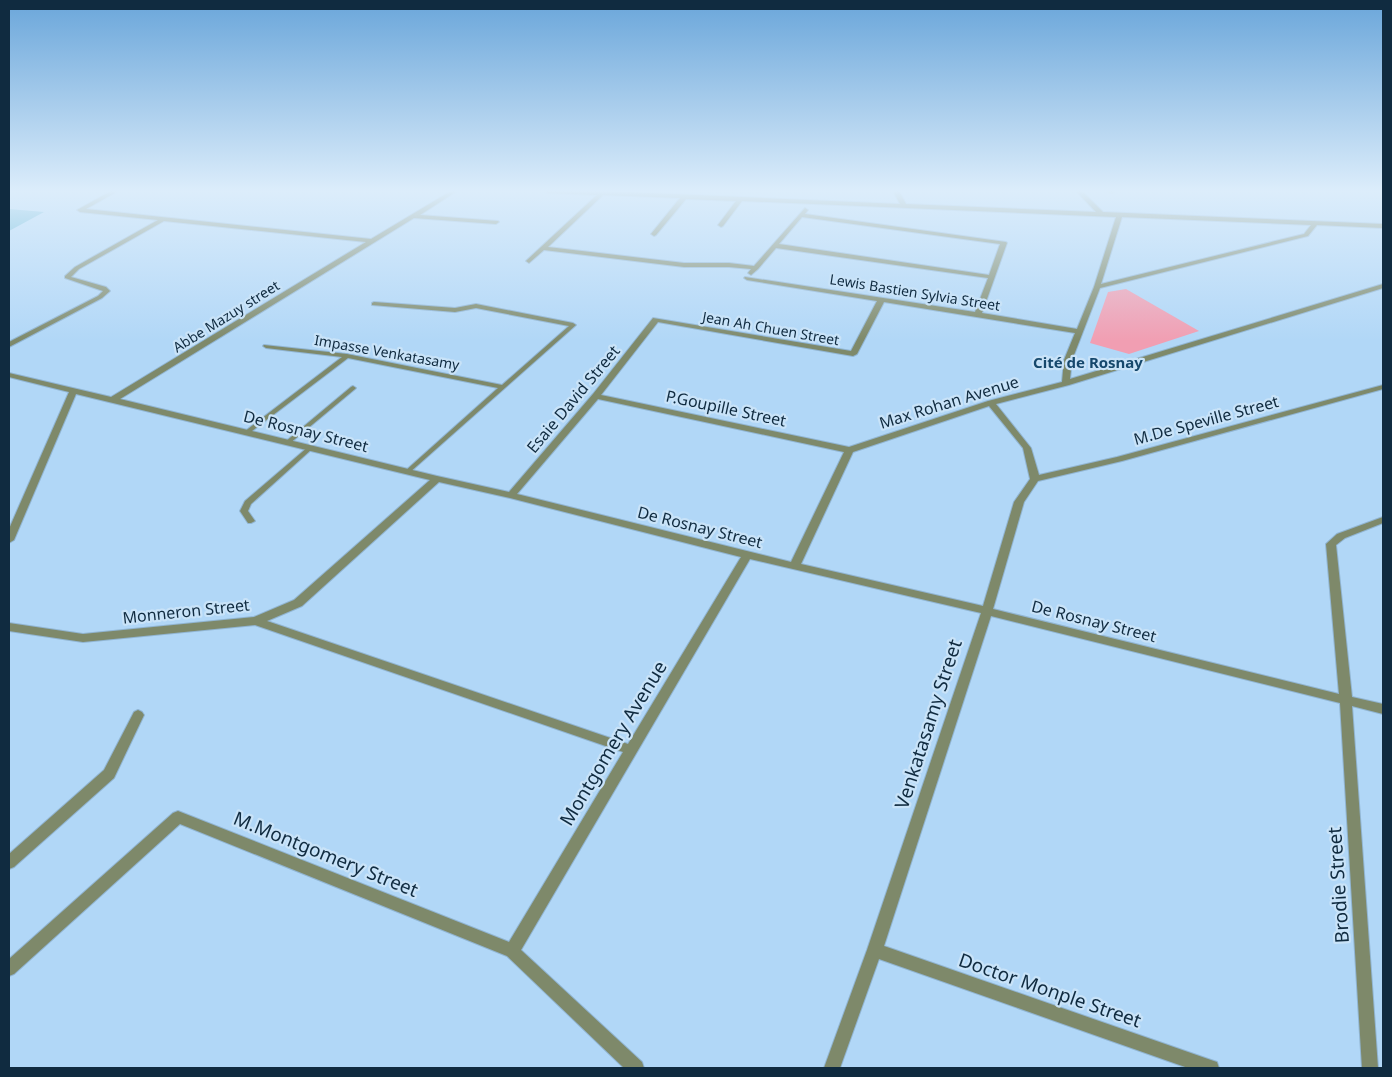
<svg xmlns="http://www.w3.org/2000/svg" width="1392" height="1077" font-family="'Noto Sans',sans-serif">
  <rect width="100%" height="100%" fill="#b1d7f7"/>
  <path fill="#f19eb2" d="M1126,289L1199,331L1129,354L1090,343L1108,292Z"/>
  <path fill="#4dabcc" d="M9,209L44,212L9,231Z"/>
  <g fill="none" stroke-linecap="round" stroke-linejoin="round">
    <defs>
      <path id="service" d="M374,302L455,308L476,304L573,323L576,325L409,473H405L404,472L498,388L348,358L248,434H244L243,433L244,432L342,357L266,348L263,346L264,345L347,354L502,385L569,326L476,308L455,312L372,305V303Z
        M353,386L356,388L355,389L289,444H285L284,443L285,442L351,387Z
        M310,446L313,448L312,449L251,504L248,511L255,521L251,523H248L240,511L245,501L308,447Z"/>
      <path id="minor" d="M111,191H118L86,209L371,239L451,191H457L420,215L498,221L499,222L496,224L414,218L120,399L437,476L509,492L593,394L653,318L851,351L877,301L747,280L744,278L745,277L975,312L988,278L776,248L758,269L751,275L748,273L751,269L729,267H684L544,250L529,263L526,261L527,260L597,195L547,193L544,191H607L900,204L893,191H899L906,204L1096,212L1076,191H1082L1103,212L1383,224V228L1317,225L1308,236L1100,288L1072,360L1070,379L1383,284V288L1069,385L996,404L1031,448L1039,475L1117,457L1383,385V389L1122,461L1038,481L1024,502L993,609L1339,694L1326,544L1337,534L1383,517V523L1345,538L1336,545L1352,697L1383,704V714L1352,706L1378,1068H1362L1340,703L991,616L884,946L1211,1060L1217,1062L1219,1068H1188L879,959L840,1068H824L867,950L981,613L750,559L521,950L642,1062L644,1068H624L507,956L180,824L14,974L9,976V959L173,813L178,811L509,942L623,752L255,625L83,642L9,631V623L83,634L254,617L294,600L430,480L76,394L14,540L9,543V529L69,392L9,377V373L111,397L366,242L164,221L79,269L71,277L106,287L110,291L102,298L9,347V342L98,296L103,291L65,278V276L75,267L158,220L80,212L77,210ZM603,195L680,198L651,234L654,236L656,235L686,199L736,201L718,225L721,227L723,226L742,201L1116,217L1094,287L1077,329L982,313L1007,243L1006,242L805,214L808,210L805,208L754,266L729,263H684L548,247ZM802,217L1000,244L989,275L779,244ZM1122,217L1311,225L1304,234L1101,284ZM884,302L1075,333L1064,360L1062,382L988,401L849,447L601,395L658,322L853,356L857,354ZM598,399L844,452L791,562L517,494ZM989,406L1023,448L1030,479L1014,502L983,606L801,564L853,452ZM439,482L510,498L741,557L628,744L267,621L302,606Z
        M1104,191H1115L1112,193Z
        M138,710L142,712L144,715L114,778L14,867L9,869V854L104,770L134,712Z"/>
    </defs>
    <use href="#service" stroke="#91b5d2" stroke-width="2"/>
    <use href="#minor" stroke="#91b5d2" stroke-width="2"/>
    <use href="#service" fill="#7e896a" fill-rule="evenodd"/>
    <use href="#minor" fill="#7e896a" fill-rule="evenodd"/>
  </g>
  <linearGradient id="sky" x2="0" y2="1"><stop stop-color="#6aa6da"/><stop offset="0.56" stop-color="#dcedfb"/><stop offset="1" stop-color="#dcedfb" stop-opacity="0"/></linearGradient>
  <rect width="1392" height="341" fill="url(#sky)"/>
  <g text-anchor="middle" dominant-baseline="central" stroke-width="4.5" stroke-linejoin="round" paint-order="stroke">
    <g font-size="14" fill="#102b40" stroke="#c9e3f8">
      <text transform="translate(915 292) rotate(9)">Lewis Bastien Sylvia Street</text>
      <text transform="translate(226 316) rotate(-32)">Abbe Mazuy street</text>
      <text transform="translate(771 328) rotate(10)">Jean Ah Chuen Street</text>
      <text transform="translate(387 352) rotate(10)">Impasse Venkatasamy</text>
    </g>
    <g font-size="15" font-weight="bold" fill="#16486c" stroke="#c9e3f8">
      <text x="1088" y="362">Cité de Rosnay</text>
    </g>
    <g font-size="16" fill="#102b40" stroke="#c9e3f8">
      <text transform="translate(573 399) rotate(-50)">Esaie David Street</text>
      <text transform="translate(949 402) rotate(-17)">Max Rohan Avenue</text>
      <text transform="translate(726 408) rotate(12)">P.Goupille Street</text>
      <text transform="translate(1206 420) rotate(-15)">M.De Speville Street</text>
      <text transform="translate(306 431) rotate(14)">De Rosnay Street</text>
      <text transform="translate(700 527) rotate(14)">De Rosnay Street</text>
      <text transform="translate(186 611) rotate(-6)">Monneron Street</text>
      <text transform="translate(1094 621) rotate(14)">De Rosnay Street</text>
    </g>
    <g font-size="19" fill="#102b40" stroke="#c9e3f8">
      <text transform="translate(928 724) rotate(-72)">Venkatasamy Street</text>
      <text transform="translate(613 743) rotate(-59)">Montgomery Avenue</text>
      <text transform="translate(326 854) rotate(22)">M.Montgomery Street</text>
      <text transform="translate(1338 885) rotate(-94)">Brodie Street</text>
      <text transform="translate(1050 990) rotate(19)">Doctor Monple Street</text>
    </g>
  </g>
  <rect width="1392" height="1077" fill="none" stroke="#102b40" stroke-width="20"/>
</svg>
